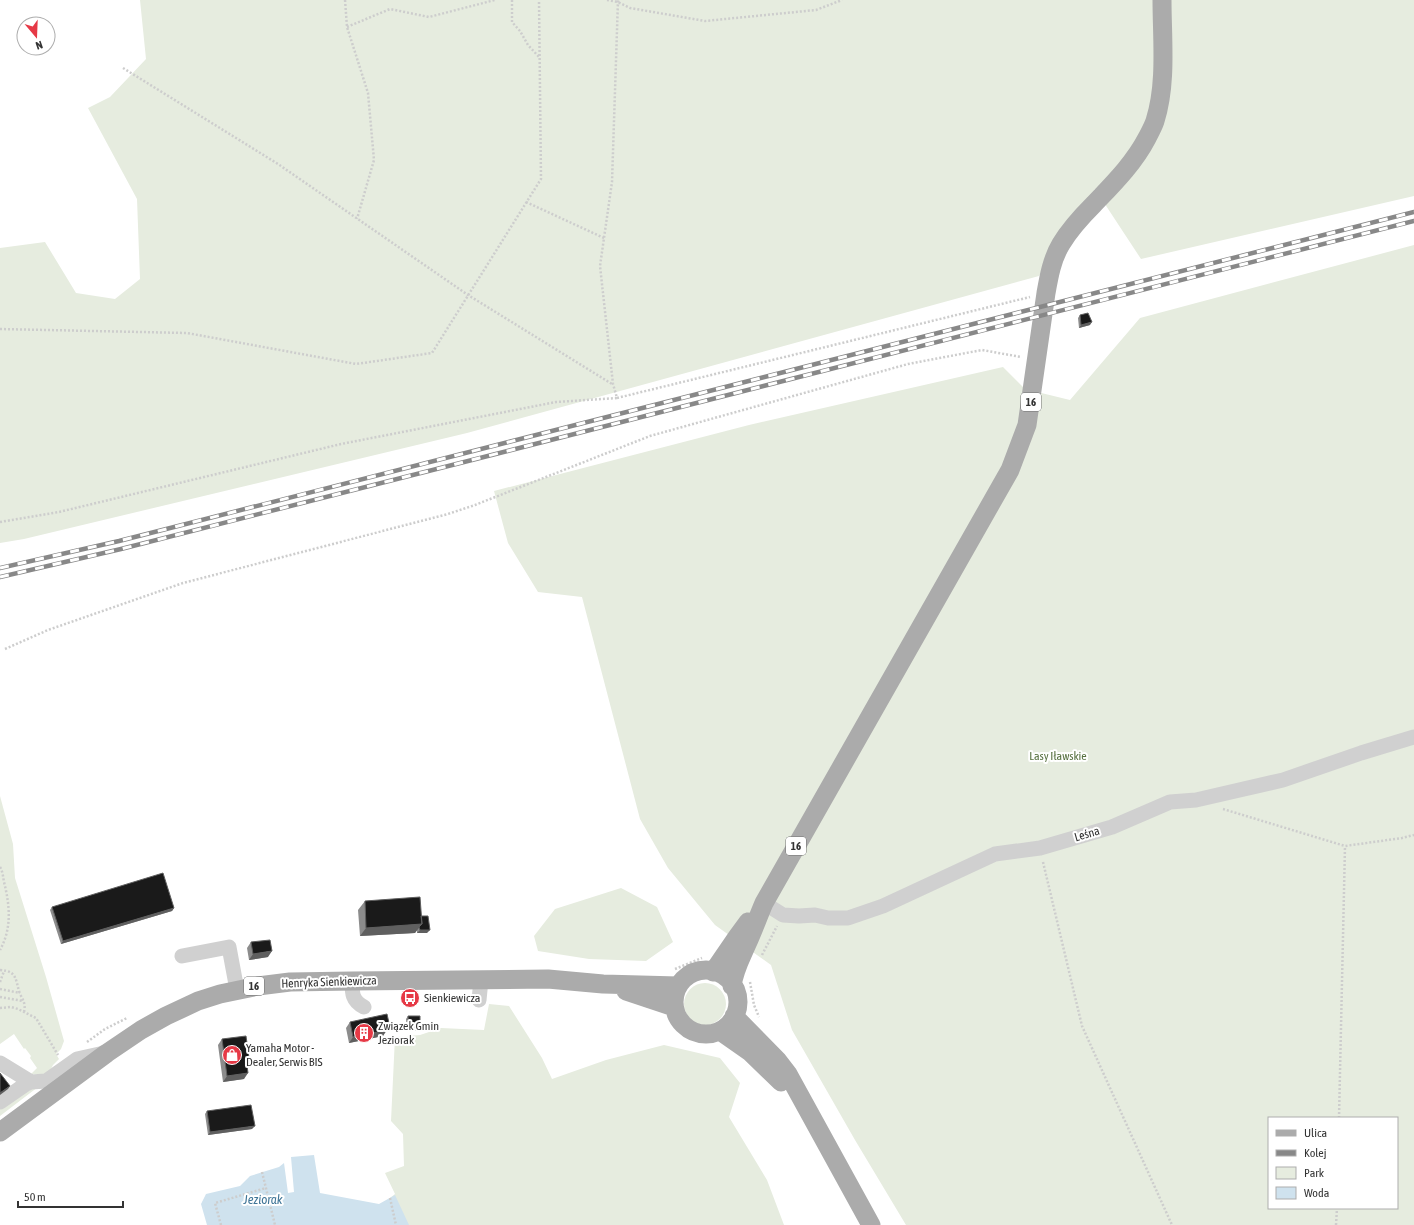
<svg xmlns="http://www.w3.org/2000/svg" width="1414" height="1225" font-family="'Asap Condensed',sans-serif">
  <rect width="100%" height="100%" fill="#fff"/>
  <path fill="#e6ecdf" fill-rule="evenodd" d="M140,0H1414V196L1141,259L1095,189L1039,276L467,433L24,539L0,543V248L45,242L76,293L115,299L140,279L137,199L88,108L110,97L146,59Z
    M1414,245V1225H906L855,1140L792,1030L771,965L715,925L668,868L640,819L582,597L538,592L508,543L494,491L749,425L1003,367L1025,389L1070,400L1140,318ZM1269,1118H1397V1208H1269Z
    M0,796L13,844L15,878L46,977L64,1041L61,1049L56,1054L59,1059L53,1065L48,1075L31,1074L37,1068L30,1058L31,1056L25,1048L24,1049L14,1034L0,1044Z
    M621,888L657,907L673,942L646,961L589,959L538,951L534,936L555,909Z
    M684 1004a21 21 0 1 1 42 0a21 21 0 1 1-42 0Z
    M489,1004L509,1006L542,1058L552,1079L606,1060L664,1045L720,1058L740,1083L729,1117L767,1180L784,1225H396L390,1198L395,1194L385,1173L404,1166L403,1134L391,1121L395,1037L420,1035L441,1028L484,1030Z
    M38,1087L0,1116V1108L22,1093Z"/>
  <path fill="#cfe2ee" d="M314,1155L320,1193L379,1204L395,1195L409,1225H207L201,1204L206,1194L240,1186L250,1176L279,1167L284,1163L288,1193L294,1192L291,1157Z"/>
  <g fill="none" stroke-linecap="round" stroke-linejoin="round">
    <path stroke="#cdcdcd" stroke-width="2.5" stroke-dasharray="2 2" stroke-linecap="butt" d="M345,0L347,27L368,93L374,160L357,219
      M512,0V22L520,31L528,45L539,57
      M607,0L618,2L630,8L705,21L816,10L842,0
      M347,27L390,9L429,17L495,0
      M123,68L278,164L468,295L612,384
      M526,202L604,238
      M0,329L187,333L356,364L432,353L541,179L539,0
      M617,398L1030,297
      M0,522L59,512L341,444L556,402L617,398L613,384L600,266L612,182L618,0
      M5,649L48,630L183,583L448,514L475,505L650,436L908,364L982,350L1021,357
      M1223,809L1345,846L1402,838L1414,835
      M1043,862L1082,1026L1172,1225
      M0,867C3,872 3,877 4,882C10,906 12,928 0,950
      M762,955L777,926
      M675,969L702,958
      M0,970C18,971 15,980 20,994C23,1000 26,1004 24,1012
      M0,982L4,971
      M750,982L754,1005L759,1017
      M0,989L20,993
      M0,997L23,1001
      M0,1008L11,1007L18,1009L36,1018L58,1055
      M87,1042L105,1029L127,1018
      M1339,1118L1345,846
      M262,1172L275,1225
      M390,1198L396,1225
      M221,1225L215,1203L266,1188
      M1336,1225L1337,1208"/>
    <path stroke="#d0d0d0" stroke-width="15" d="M764,903L783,915L799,916L815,915L828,918H848L883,906L995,854L1040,848L1112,827L1170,802L1196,800L1283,780L1361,753L1414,737
      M182,956L229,947L237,990
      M352,981C352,993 352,1001 364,1007
      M479,1000L481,980
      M0,1063L31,1082
      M0,1102L26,1084L31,1082L46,1081L77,1059L104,1053"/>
    <path stroke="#ababab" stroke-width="19" d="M674 1002a32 32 0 1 1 64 0a32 32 0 1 1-64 0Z
      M713,972L737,937L748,922
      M732,986C734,970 741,958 747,944C753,931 758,917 764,903L1010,470L1027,425L1046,293C1049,276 1052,259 1061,244C1070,229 1082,216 1094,204C1114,183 1134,163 1147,138C1150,132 1153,127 1155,121C1167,83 1162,39 1162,0
      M626,991L674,1007
      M734,1016L778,1061L788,1074L871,1225
      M720,1031L750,1052L781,1082
      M0,1132L107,1053L141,1030L166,1016L198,1001L220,994L258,986L290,982L352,981L548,979L603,984L678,986"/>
    <defs>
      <path id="rail" d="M0,568L119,541L1414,212
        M0,577L121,549L1414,221"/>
    </defs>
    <use href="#rail" stroke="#888" stroke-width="4.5"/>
    <use href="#rail" stroke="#fff" stroke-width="3" stroke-dasharray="9" stroke-linecap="butt"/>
  </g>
  <path fill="#8c8c8c" d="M1080,315L1090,325L1079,328L1078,318Z
    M365,901L421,916L427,933H417V930L415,933L360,936L358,910Z
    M52,907L174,908L172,911L61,944L50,910Z
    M251,942L268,957L249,960L247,948Z
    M408,1016L420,1027L418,1030L407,1031L406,1019Z
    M350,1022L386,1027L383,1036L349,1043L346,1028Z
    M222,1039L247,1062L244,1079L223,1082L218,1045Z
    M207,1111L252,1129L208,1135L205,1114Z"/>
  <path fill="#5f5f5f" d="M1092,322L1090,325L1079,328L1081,325Z
    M174,908L172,911L61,944L63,941Z
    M422,924L415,933L360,936L366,928Z
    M420,930H430L427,933H417Z
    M272,951L268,957L249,960L253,954Z
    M420,1027L418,1030L407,1031L409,1028Z
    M387,1030L383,1036L349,1043L353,1037Z
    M248,1073L244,1079L223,1082L227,1076Z
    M10,1086L8,1089L0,1095V1093Z
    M255,1126L252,1129L208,1135L210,1132Z"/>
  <path fill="#1a1a1a" stroke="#5f5f5f" d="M1088,313L1092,322L1081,325L1080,315Z
    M163,873L174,908L63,941L52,907Z
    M420,897L422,924L366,928L365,901Z
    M421,916H428L430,930H420L419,927L422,924Z
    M270,940L272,951L253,954L251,942Z
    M387,1014L389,1023L386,1024L387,1030L353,1037L350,1022Z
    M408,1016H420V1027L409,1028Z
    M246,1036L249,1058H246L248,1073L227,1076L222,1039Z
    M0,1073L10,1086L0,1093Z
    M251,1105L255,1126L210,1132L207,1111Z"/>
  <defs>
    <symbol id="bus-disc" viewBox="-11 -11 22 22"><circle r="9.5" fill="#e63946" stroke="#fff"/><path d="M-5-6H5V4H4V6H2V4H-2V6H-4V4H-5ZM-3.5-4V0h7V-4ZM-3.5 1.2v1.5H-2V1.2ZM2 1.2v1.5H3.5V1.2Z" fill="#fff"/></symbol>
    <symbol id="building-disc" viewBox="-11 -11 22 22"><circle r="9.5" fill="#e63946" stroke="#fff"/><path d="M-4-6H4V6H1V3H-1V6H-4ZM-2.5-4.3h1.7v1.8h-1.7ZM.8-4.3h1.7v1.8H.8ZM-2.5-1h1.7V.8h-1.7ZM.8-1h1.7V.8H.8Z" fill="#fff"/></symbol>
    <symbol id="shop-disc" viewBox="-11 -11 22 22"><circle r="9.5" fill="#e63946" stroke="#fff"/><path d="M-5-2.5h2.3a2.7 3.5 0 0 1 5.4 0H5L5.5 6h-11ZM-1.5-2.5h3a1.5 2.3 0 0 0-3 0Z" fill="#fff"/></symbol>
  </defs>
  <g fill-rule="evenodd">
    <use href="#bus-disc" x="399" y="987" width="22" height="22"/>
    <use href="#building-disc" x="353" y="1022" width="22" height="22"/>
    <use href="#shop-disc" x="221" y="1044" width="22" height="22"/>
  </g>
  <g text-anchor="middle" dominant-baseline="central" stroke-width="4" stroke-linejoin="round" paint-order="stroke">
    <g fill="#fff" stroke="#707070" stroke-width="1">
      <rect x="1021" y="393" width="20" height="18" rx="3"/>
      <rect x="786" y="837" width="20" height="18" rx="3"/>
      <rect x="244" y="977" width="20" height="18" rx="3"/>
    </g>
    <g font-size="11" font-weight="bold" fill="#333">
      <text x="1031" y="402">16</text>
      <text x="796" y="846">16</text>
      <text x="254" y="986">16</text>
    </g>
    <g font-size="12" fill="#56703f" stroke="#fff">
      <text x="1058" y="756">Lasy Iławskie</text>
    </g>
    <g font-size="12" fill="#333" stroke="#fff">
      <text transform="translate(1087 834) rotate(-16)">Leśna</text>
      <text transform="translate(329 982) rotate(-2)">Henryka Sienkiewicza</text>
    </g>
    <g font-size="12" fill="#333" stroke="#fff" text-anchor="start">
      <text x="424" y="998">Sienkiewicza</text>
      <text x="378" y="1026">Związek Gmin<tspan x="378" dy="14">Jeziorak</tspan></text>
      <text x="246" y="1048">Yamaha Motor -<tspan x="246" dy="14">Dealer, Serwis BIS</tspan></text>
    </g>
    <g font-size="13" font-style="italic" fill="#3f7597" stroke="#fff">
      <text x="263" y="1199">Jeziorak</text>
    </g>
  </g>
  <rect x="1268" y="1117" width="130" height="92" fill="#ffffff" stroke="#adadad"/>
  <rect x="1276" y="1130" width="20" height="6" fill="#ababab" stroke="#adadad"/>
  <text x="1304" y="1137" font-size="12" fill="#333333">Ulica</text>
  <rect x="1276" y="1150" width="20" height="6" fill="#888888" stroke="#adadad"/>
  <text x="1304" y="1157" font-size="12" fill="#333333">Kolej</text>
  <rect x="1276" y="1167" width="20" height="12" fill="#e6ecdf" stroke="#adadad"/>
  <text x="1304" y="1177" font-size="12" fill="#333333">Park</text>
  <rect x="1276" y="1187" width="20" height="12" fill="#cfe2ee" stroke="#adadad"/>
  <text x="1304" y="1197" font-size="12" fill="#333333">Woda</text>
  <g transform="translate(36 36) rotate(161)"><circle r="19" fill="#ffffff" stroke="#adadad"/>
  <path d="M0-3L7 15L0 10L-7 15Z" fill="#e63946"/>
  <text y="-6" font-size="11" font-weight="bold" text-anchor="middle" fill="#333333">N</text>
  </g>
  <path d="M18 1201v6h105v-6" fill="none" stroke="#333333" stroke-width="2"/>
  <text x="24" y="1201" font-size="12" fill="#333333" stroke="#ffffff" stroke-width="3" paint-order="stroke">50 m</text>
</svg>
